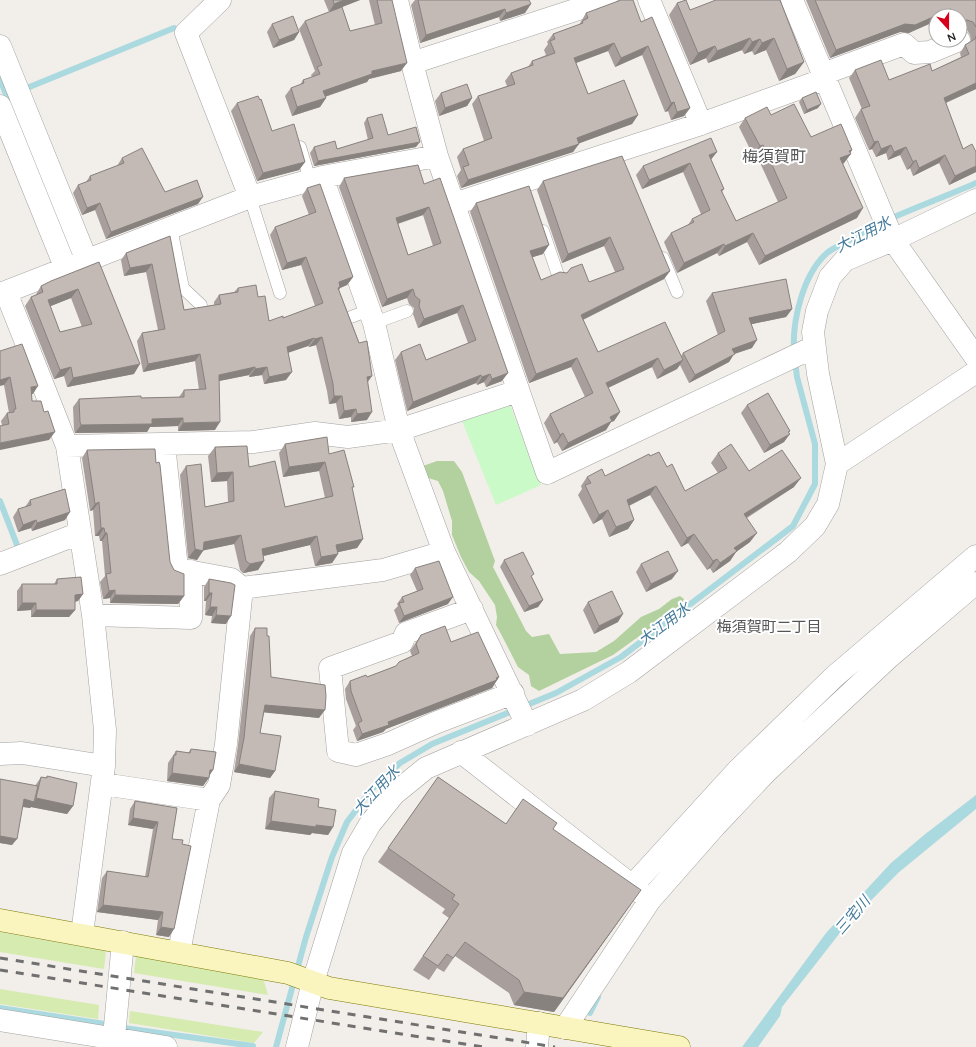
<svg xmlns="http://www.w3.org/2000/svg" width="976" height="1047" font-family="Quicksand,'Noto Sans JP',sans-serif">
  <rect width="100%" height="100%" fill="#f2eee9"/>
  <path fill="#d5ebb0" d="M0,932L106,951L104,969L0,952Z
    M136,956L263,978L268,995L134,973Z
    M0,989L99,1005L98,1019L0,1004Z
    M130,1011L263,1032L254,1043L129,1023Z"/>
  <path fill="#b3d19e" d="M437,461H454L462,472L495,561L493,567L526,631L532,637L549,634L560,654L596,652L614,641L641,617L659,609L672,599L680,596L684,599L681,606L613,655L539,691L531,686L529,675L518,667L501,634L496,625L497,617L495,605L479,581L469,572L461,557L452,535V521L443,491L438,481L428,478L423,466Z"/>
  <path fill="#cafac8" d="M510,405L541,485L496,505L460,416L487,407L489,413Z"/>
  <path fill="#aadadf" d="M976,795V809L898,873L843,929L782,1007L780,1016L758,1047H742L826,933L891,863L924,835Z"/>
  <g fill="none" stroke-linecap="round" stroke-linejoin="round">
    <path stroke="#aadadf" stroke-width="6" d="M0,79L10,105
      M27,88L174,28
      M794,352C792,321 803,274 827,253C833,248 841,245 848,241C888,216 934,202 976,183
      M0,501L17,545
      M817,709L854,674
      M0,1008L105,1024
      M590,1013L598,997
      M124,1028L253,1046
      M276,1047L306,937L332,857L347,822L372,789L400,763L432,744L556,693L621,657L793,526L815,484V444L797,377L795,361"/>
    <defs>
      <path id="lane" d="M300,147L310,180
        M250,197L280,293
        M171,228L183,288L201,305
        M543,231L558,275
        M663,258L677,292
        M351,317L369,310
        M374,323L407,311"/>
      <path id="street" d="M220,0L186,33L250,197
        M397,0L412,63L437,156L547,473L814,347
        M649,0L701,124
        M792,0L893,240L976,358
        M0,46L87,261
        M412,63L606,0
        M823,74L904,44L914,53L930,52L959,40
        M0,106L66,269
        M322,177L374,323L399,430L444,552L527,725
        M454,204L701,124L825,79
        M6,292L67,446L93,615L105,730L104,766L82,934
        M0,294L250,197L322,177L437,156
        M164,444L177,569L231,579L242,588L383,570L444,552
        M67,446L253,442L315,433L348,437L399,430L518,391
        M837,464L976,372
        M0,564L80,533
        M472,609L406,633L402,642L330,668L338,751L356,755L388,744L435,723L513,693
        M93,615L191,618V571
        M461,752L644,895
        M0,754L22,753L104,766
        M103,784L209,800
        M633,885L738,770L835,676L976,556
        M179,952L209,800L219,785L226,744L242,588
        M0,1020L166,1047
        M565,1028L650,900L715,826L766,772L887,659L976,583
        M113,1047L123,942
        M297,1047L313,982L353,853L370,824L394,794L426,768L583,700L629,672L788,552L815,526L828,504L837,464L818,374L813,332L817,311L830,277L845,260L893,240L976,200
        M537,1047L539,1023"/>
      <path id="secondary" d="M0,920L288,973L329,988L679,1047"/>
    </defs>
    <use href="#lane" stroke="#a3a3a3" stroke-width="13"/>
    <use href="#street" stroke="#a3a3a3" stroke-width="23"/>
    <use href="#secondary" stroke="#7d7a05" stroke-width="23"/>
    <use href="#lane" stroke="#fff" stroke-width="12"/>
    <use href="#street" stroke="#fff" stroke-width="22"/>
    <use href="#secondary" stroke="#faf5bf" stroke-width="22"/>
    <path stroke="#707070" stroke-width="3" stroke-dasharray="8 8" stroke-linecap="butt" d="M0,958L555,1047
      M0,970L483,1047"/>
  </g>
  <path fill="#a89f9c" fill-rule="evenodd" d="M324,0H360L342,7L350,31L375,25L369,0H392L401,71L369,79L367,82L325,97L326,98L320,107L292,116L285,96L291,88L300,85L303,80L312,77L311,75L315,71L299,29L305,21L329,12Z
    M415,0H529L525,13L500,21L499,17L420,43L411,5Z
    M780,0L804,62L795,74L779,81L766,50L754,55L752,51L744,54L742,50L708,63L706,58L690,65L669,15L677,3L690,10Z
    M806,0H976V89L946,103L963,149L976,172L949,185L939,163L913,176L910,168L907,170L900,155L888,160L886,153L876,157L872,149L869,150L855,118L861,109H862L849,78L855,70L889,80L932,71L961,57L960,53L965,45L971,41L970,35L967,30L961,28H960V16H936L909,33L900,32L830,58Z
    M586,13L641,22L690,108L684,116L671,120L668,111L665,112L642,55L615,67L608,51L576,63L588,94L638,115L632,124L579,143L573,152L461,188L457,176L461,170L457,157L463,149L484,141L472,104L478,96L507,86L505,81L511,73L528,67L532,61L546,55L544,50L548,44L547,42L553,34L579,25Z
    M272,24L299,32L294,40L273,48L267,32Z
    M441,93L472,98L467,106L439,116L435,101Z
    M802,98L818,108L804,114L799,102Z
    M237,103L272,131L305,162L299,170L257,181L231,111Z
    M771,115L811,137L852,150L844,163L843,164L857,218L759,265L747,242L719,256L717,253L677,273L664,242L671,233L688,225L692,219L701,214L683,172L642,189L636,175L643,166L711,159L724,189L722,192L736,221L778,202L756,154L753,155L739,127L745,118Z
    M367,118L388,135L416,147L314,166L310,153L314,147L337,149L368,140L364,123Z
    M122,158L165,192L198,204L106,239L95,210L82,215L73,193L78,185L86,182L90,176L117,166Z
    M344,178L424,184L502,381L486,387L484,382L477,385L476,383L407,411L395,360L401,352L426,360L468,343L457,313L418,328L413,314L414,308L409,304L407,298L382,307L339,187ZM423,215L433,246L408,255L398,224Z
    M543,181L670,271L664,279L583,320L598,352L681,356L683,353L718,335L706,301L712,293L792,309L786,317L752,324V348L734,354L729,362L689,383L680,365L677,369L657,379L652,367L608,388L620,412L614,421L611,422L606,430L562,451L557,442L554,444L544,423L550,414L585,397L571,367L529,383L470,212L476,203L543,254L532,257L541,280L589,282L615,272L604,246L562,263L537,190Z
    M307,188L353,277L347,285L340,288L339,290L372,376L368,382L367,420L351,422V417L339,419L336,403L329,404L327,391L316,345L309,347L308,346L288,352L286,380L264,384L262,375L249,377V375L219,381L215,430L178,431V426L150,427L147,432L75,433L74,430L73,407L79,399L179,397L184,390H199L195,361L143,372L137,341L142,333L158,330L146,272L124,276L121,260L126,253L170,236L184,310L214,305V302L219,295L234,292L238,288L258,297L269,321L283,318L315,306L301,265L282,270L270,235L275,227L309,215L302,196Z
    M99,262L134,374L67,387L64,376L54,379L25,306L31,297L35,296L41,286ZM71,298L82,327L60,332L50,306Z
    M0,351L33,394H31L32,401L49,440L2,425L1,421L7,413H9L4,385Z
    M747,405L789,433L784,442L764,453L741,413Z
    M285,444L329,454L352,489L363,539L357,548L338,552V554L332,563L315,566L310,545L263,556L264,561L258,570L243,573L240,570L234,544L203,550L197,560L188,558L180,475L186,466L205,507L228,502L227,481L211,482L208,456L215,447L249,467L285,507L325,498L319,471L283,477L279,453Z
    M87,450L156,463L170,562L184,596L178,604L110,603V598L103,599L100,582L105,576L102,541H100L99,536H95L93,510L90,511L82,458Z
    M718,453L749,471L794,487L747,518L750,542L736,552L730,561L713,573L710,568L707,570L688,543L681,547L650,495L629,506L634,520L628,529L609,537L602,519L593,524L578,495L582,489L581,486L587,477L605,476L650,456L667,467L685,491L718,473L711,463Z
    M30,500L65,520L32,531L31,528L18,532L13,517L18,509L25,507Z
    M504,560L532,577L543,600L538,607L524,612L500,567Z
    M641,564L672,579L646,592L636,572Z
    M415,568L448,604L399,623L394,610L398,606L397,604L402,597L417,591L410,575Z
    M57,579L83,594L78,601L75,602V610L69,617H31V610L17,611V591L22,584H54Z
    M209,579L226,624L211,623L212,616L205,615L206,601H204V587Z
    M588,602L618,622L594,634L583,610Z
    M255,628L267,636L271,677L319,718L264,712L260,733L275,771L270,778L234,772L238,745L250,636Z
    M421,635L451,642L499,677L492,688L386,729L383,732L357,741L353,730L356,726L346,699L345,689L350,681L367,677L396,666L412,656L410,651Z
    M191,749L209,775L203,786L167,781L168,763L176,751L188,753Z
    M47,776L73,806L67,814L31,807L30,808L22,807L12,845L0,843V779L35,786L41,777L46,778Z
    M438,777L506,824L553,829L631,904L554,1012L514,1005L509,993L455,956L444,972L437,968L429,980L413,970L449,918L442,913L445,909L378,862Z
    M275,791L318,807L333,827L328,835L312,833L310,835L265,829L269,798Z
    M135,801L177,808L172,839L169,937L156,935L158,920L97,912L102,878L107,871L145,877L153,829L128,825L130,809Z"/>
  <path fill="#88827f" d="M344,0H360L329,12L334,4Z
    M531,4L525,13L500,21L506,13Z
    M505,9L499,17L420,43L426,35Z
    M951,9L946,16H936V21L909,33L900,32L830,58L836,50L905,24Z
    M967,20L961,28H960V21Z
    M299,32L294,40L273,48L279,40Z
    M750,38L742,50L708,63L717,51Z
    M774,38L766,50L754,55L762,43Z
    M760,39L752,51L744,54L752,42Z
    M614,43L608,51L568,66L574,58Z
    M648,46L642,55L615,67L621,58Z
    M715,46L706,58L690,65L698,53Z
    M804,62L795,74L779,81L787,69Z
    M407,63L401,71L369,79L367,82L318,99L323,91L372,71Z
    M976,83V89L938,106L944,98Z
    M326,98L320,107L292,116L297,107Z
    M472,98L467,106L439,116L445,108Z
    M674,102L668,111L665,112L671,103Z
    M821,104L818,108L804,114L807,110Z
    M690,108L684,116L671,120L677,112Z
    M638,115L632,124L572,146L579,144L573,152L461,188L468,180L577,138Z
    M878,141L872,149L869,150L874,142Z
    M420,142L416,147L314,166L318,161Z
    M763,145L756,154L753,155L760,146Z
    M891,145L886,153L876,157L881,149Z
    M906,147L900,155L888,160L894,152Z
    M852,150L849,155L851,154L844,163L834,168L840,158L849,151Z
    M717,152L710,161L709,155Z
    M945,155L939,163L913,176L919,168Z
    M916,160L910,168L907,170L913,162Z
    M305,162L299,170L257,181L263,173Z
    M690,163L683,172L642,189L649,180Z
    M976,166V172L949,185L955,176Z
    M203,197L198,204L106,239L111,232Z
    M100,203L95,210L82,215L87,208Z
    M429,207L423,215L390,226L396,218Z
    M863,208L857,218L759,265L765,256Z
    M753,233L747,242L719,256L725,246Z
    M610,237L604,246L562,263L568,254Z
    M724,244L717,253L677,273L684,263Z
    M549,245L543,254L524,260L530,251Z
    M306,257L301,265L282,270L287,263Z
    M152,264L146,272L124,276L130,268Z
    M670,271L664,279L574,324L581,315Z
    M353,277L347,285L340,288L335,295L339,282Z
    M78,289L71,298L41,310L48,300Z
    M413,289L407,298L382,307L387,299Z
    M463,305L457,313L418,328L424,319Z
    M792,309L786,317L743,326L749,318Z
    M322,337L316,345L309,347L315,339Z
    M314,338L308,346L282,355L287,347Z
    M757,340L752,348L734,354L729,362L689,383L695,375L732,349Z
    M200,354L195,361L143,372L148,364Z
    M577,358L571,367L529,383L536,374Z
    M658,358L652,367L599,392L606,383Z
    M683,360L677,369L657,379L664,370Z
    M140,364L134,374L67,387L73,378Z
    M71,367L64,376L54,379L60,370Z
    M255,367L249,375L214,382L219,375Z
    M267,367L262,375L249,377L255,369Z
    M292,372L286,380L264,384L269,377Z
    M508,373L502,381L486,387L492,379Z
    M490,374L484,382L477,385L482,377Z
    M481,375L476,383L407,411L413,402Z
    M372,376L366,383L367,377Z
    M10,377L4,385L0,386V380Z
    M38,386L33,394L25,395L31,387Z
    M334,396H342L336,403L329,404Z
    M356,409L351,417L339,419L344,411Z
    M372,412L367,420L351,422L357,414Z
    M620,412L614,421L611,422L606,430L562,451L568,443L610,417Z
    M183,418L178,426L150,427L147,432L75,433L81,425L152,419Z
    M220,422L215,430L178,431L183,423Z
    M790,431L787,436L790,434L784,442L764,453L770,445Z
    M55,432L49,440L0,450V443Z
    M563,433L557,442L554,444L560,435Z
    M325,462L319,471L283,477L289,467Z
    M233,472L227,481L211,482L217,473Z
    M801,478L794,487L737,523L744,514Z
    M656,486L650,495L620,510L627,500Z
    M99,502L93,510L90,511L95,504Z
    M608,510L602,519L593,524L599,515Z
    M70,512L65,520L32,531L37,523Z
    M36,520L31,528L18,532L23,525Z
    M634,520L628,529L609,537L616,527Z
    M101,528H104L99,536H95Z
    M105,533H107L102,541H100Z
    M757,533L750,542L736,552L730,561L713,573L720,563L734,548Z
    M694,534L688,543L681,547L687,538Z
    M241,535L234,544L201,551H203L197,560L188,558L195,549L204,542Z
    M317,536L310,545L255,558L262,549Z
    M363,539L357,548L330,554L336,545Z
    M338,554L332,563L315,566L321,557Z
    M717,559L710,568L707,570L713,561Z
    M264,561L258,570L243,573L250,564Z
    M678,571L672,579L646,592L651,584Z
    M115,590L110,598L103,599L109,591Z
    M209,593H212L206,601H204Z
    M83,594L78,601L70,602L75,595Z
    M115,595L184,596L178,604L110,603Z
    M453,597L448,604L399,623L404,616Z
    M543,600L538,607L524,612L529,606Z
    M22,603H36L31,610L17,611Z
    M210,607H217L212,616L205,615Z
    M36,610H75L69,617H31Z
    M623,614L618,622L594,634L599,626Z
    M216,615L231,616L226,624L211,623Z
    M499,677L492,688L386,729L383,732L357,741L362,734L388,722Z
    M265,705L325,710L319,718L260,712Z
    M239,764L275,771L270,778L234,772Z
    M210,770H213L208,778Z
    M172,773L209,778L203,786L167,781Z
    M36,798L73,806L67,814L31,807L30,808L19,806L24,799L34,802Z
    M133,818L158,822L153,829L128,825Z
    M271,821L316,825L333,827L328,835L312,833L310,835L265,829Z
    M0,836L17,839L12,845L0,843Z
    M631,904L554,1012L514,1005L524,992Z
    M103,905L163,912L158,920L97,912Z
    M161,927L174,929L169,937L156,935Z"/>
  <path fill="#c3b9b5" stroke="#88827f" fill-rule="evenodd" d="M333,0H344L334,4Z
    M377,0H392L407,63L372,71V74L323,91L326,98L297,107L291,88L304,83L303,80L320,74L317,67L322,65L305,21L342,7L350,31L382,23Z
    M418,0H529L531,4L506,13L505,9L426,35Z
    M621,0H633L641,22L652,17L690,108L677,112L674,102L671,103L648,46L621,58L614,43L574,58L588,94L624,80L638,115L577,138L579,144L468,180L463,167L469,165L463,149L492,138L478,96L515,84L511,73L533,65L532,61L555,53L550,41L555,39L553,34L583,23L582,21L588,18L586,13Z
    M686,0L690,10L716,0H780L804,62L787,69L774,38L762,43L760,39L752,42L750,38L717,51L715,46L698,53L677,3Z
    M815,0H976V27L973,22L967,20L960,21V16H954L951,9L915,25L905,24L836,50Z
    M293,16L299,32L279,40L272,24Z
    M976,36V83L944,98L963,149L972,144L976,152V166L955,176L945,155L919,168L916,160L913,162L906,147L894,152L891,145L881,149L878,141L874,142L861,109L870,106L855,70L881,60L889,80L930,64L932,71L969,54L965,45L975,39Z
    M467,84L472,98L445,108L441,93Z
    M816,92L821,104L807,110L802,98Z
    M258,96L260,100L261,99L272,131L294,124L305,162L263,173L237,103Z
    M794,104L811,137L841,124L852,150L849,151L851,154L840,158L863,208L765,256L753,233L725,246L724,244L684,263L671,233L694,222L692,219L710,210L690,163L649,180L643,166L711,138L717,152L709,155L724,189L721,190L736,221L787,198L763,145L760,146L745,118L767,107L771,115Z
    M382,114L388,135L416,127L420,142L318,161L314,147L335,141L337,149L373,138L367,118Z
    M142,148L165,192L197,180L203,197L111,232L100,203L87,208L78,185L91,180L90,176L124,163L122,158Z
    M622,156L670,271L581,315L598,352L665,322L683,360L664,370L658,358L606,383L620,412L610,417L612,421L568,443L563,433L560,435L550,414L593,393L577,358L536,374L476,203L529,186L549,245L530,251L541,280L560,272L567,273L571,268L582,264L589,282L624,269L610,237L568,254L543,181Z
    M418,165L424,184L440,178L508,373L492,379L490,374L482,377L481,375L413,402L401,352L420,344L426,360L476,340L463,305L424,319L419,306L420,300L415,296L413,289L387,299L344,178ZM429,207L441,243L408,255L396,218Z
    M320,184L353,277L339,282L340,287L338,288L359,343L367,341L372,376L367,377L372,412L357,414L356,409L344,411L342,396H334L333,384L322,337L315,339L314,338L287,347L292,372L269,377L267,367L255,369V367L219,375L220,422L183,423V418L152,419V424L81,425L80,422L79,399L141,396V398L183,397H184V390L206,389L200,354L148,364L142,333L165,329L152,264L130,268L126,253L170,236L184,310L221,304L219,295L238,292V288L256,285L258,297L265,296L269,321L283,316V318L323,303L306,257L287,263L275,227L316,212L307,188Z
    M99,262L140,364L73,378L71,367L60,370L31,297L43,292L41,286L51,281ZM78,289L92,324L60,332L48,300Z
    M786,279L792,309L749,318L757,340L732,349L735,354L695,375L683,353L725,331L712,293Z
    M22,344L38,386L31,387L32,401H41L44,412L48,411L55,432L0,443V426L9,424L7,413L14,412V409H16L10,377L0,380V351Z
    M768,393L790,431L788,432L790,434L770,445L747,405Z
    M327,437L329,454L344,450L354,487H352L363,539L336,545L338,554L321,557L317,536L262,549L264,561L250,564L246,561L241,535L204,542L203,551L195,549L186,466L201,464L205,507L234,501L233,472L217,473L215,447L247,446L249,467L275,461L285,507L333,496L325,462L289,467L285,444Z
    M731,444L749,471L782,450L801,478L744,514L757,533L734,548L737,551L720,563L717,559L713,561L694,534L687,538L656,486L627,500L634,520L616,527L608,510L599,515L585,485L591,483L587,477L602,469L605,476L649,454L650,456L659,452L667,467L672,464L685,491L727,468L718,453Z
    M155,449L156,463L159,462L160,465L170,562L174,570L184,574V596L115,595V590L109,591L106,574L111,573L107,533H105L104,528H101L99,502L95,504L87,450Z
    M65,489L70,512L37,523L36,520L23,525L18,509L31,505L30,500Z
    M668,551L678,571L651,584L641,564Z
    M523,552L534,574L531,576L543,600L529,606L504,560Z
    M439,561L453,597L404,616L399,603L404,602L402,597L423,589L415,568Z
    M81,577L83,594L75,595V610H36V603H22V584H57V579Z
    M209,579L231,583L235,585L231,616L216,615L217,607H210L212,593H209Z
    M612,591L623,614L599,626L588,602Z
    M445,626L451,642L478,632L499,677L496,678L497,680L388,722L389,725L362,734L358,723L362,721L351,691L350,681L366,675L367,677L396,666L399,662L419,653L416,644L421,635Z
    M255,628H267V636H269L271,677L325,685L326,696L325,710L265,705L260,733L281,736L275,771L239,764L244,738Z
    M191,749L216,752L213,770H210L209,778L172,773L174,755H176V751L190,753Z
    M47,776L77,783L73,806L36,798L41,777L47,778Z
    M438,777L506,824L523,799L557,823L553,829L641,890L563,998L524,992L519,980L465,942L453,958L447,954L438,966L423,956L459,904L452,899L455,895L388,848Z
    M0,779L38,786L34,802L24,799L17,839L0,836Z
    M275,791L319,799L318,807L336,810L333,827L316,825V827L271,821Z
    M135,801L177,808L172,839L183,840L182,844L191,846L174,929L161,927L163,912L103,905L107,871L148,877L158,822L133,818Z"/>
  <g text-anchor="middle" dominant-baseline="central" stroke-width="4" stroke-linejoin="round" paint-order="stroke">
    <g font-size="15" font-style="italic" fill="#447a9b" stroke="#fff">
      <text transform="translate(863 234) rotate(-27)">大江用水</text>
      <text transform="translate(664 624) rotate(-37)">大江用水</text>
      <text transform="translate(376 790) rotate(-47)">大江用水</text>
      <text transform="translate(852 915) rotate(-49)">三宅川</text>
    </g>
    <g font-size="15" fill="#555" stroke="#fff">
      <text x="769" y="626">梅須賀町二丁目</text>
    </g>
    <g font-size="16" fill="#555" stroke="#fff">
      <text x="774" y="156">梅須賀町</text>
    </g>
  </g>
  <g transform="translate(948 28) rotate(159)"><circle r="19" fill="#ffffff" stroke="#a7a7a7"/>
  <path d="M0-3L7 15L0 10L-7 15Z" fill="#d4001c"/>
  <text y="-6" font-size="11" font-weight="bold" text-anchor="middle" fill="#222222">N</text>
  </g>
</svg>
